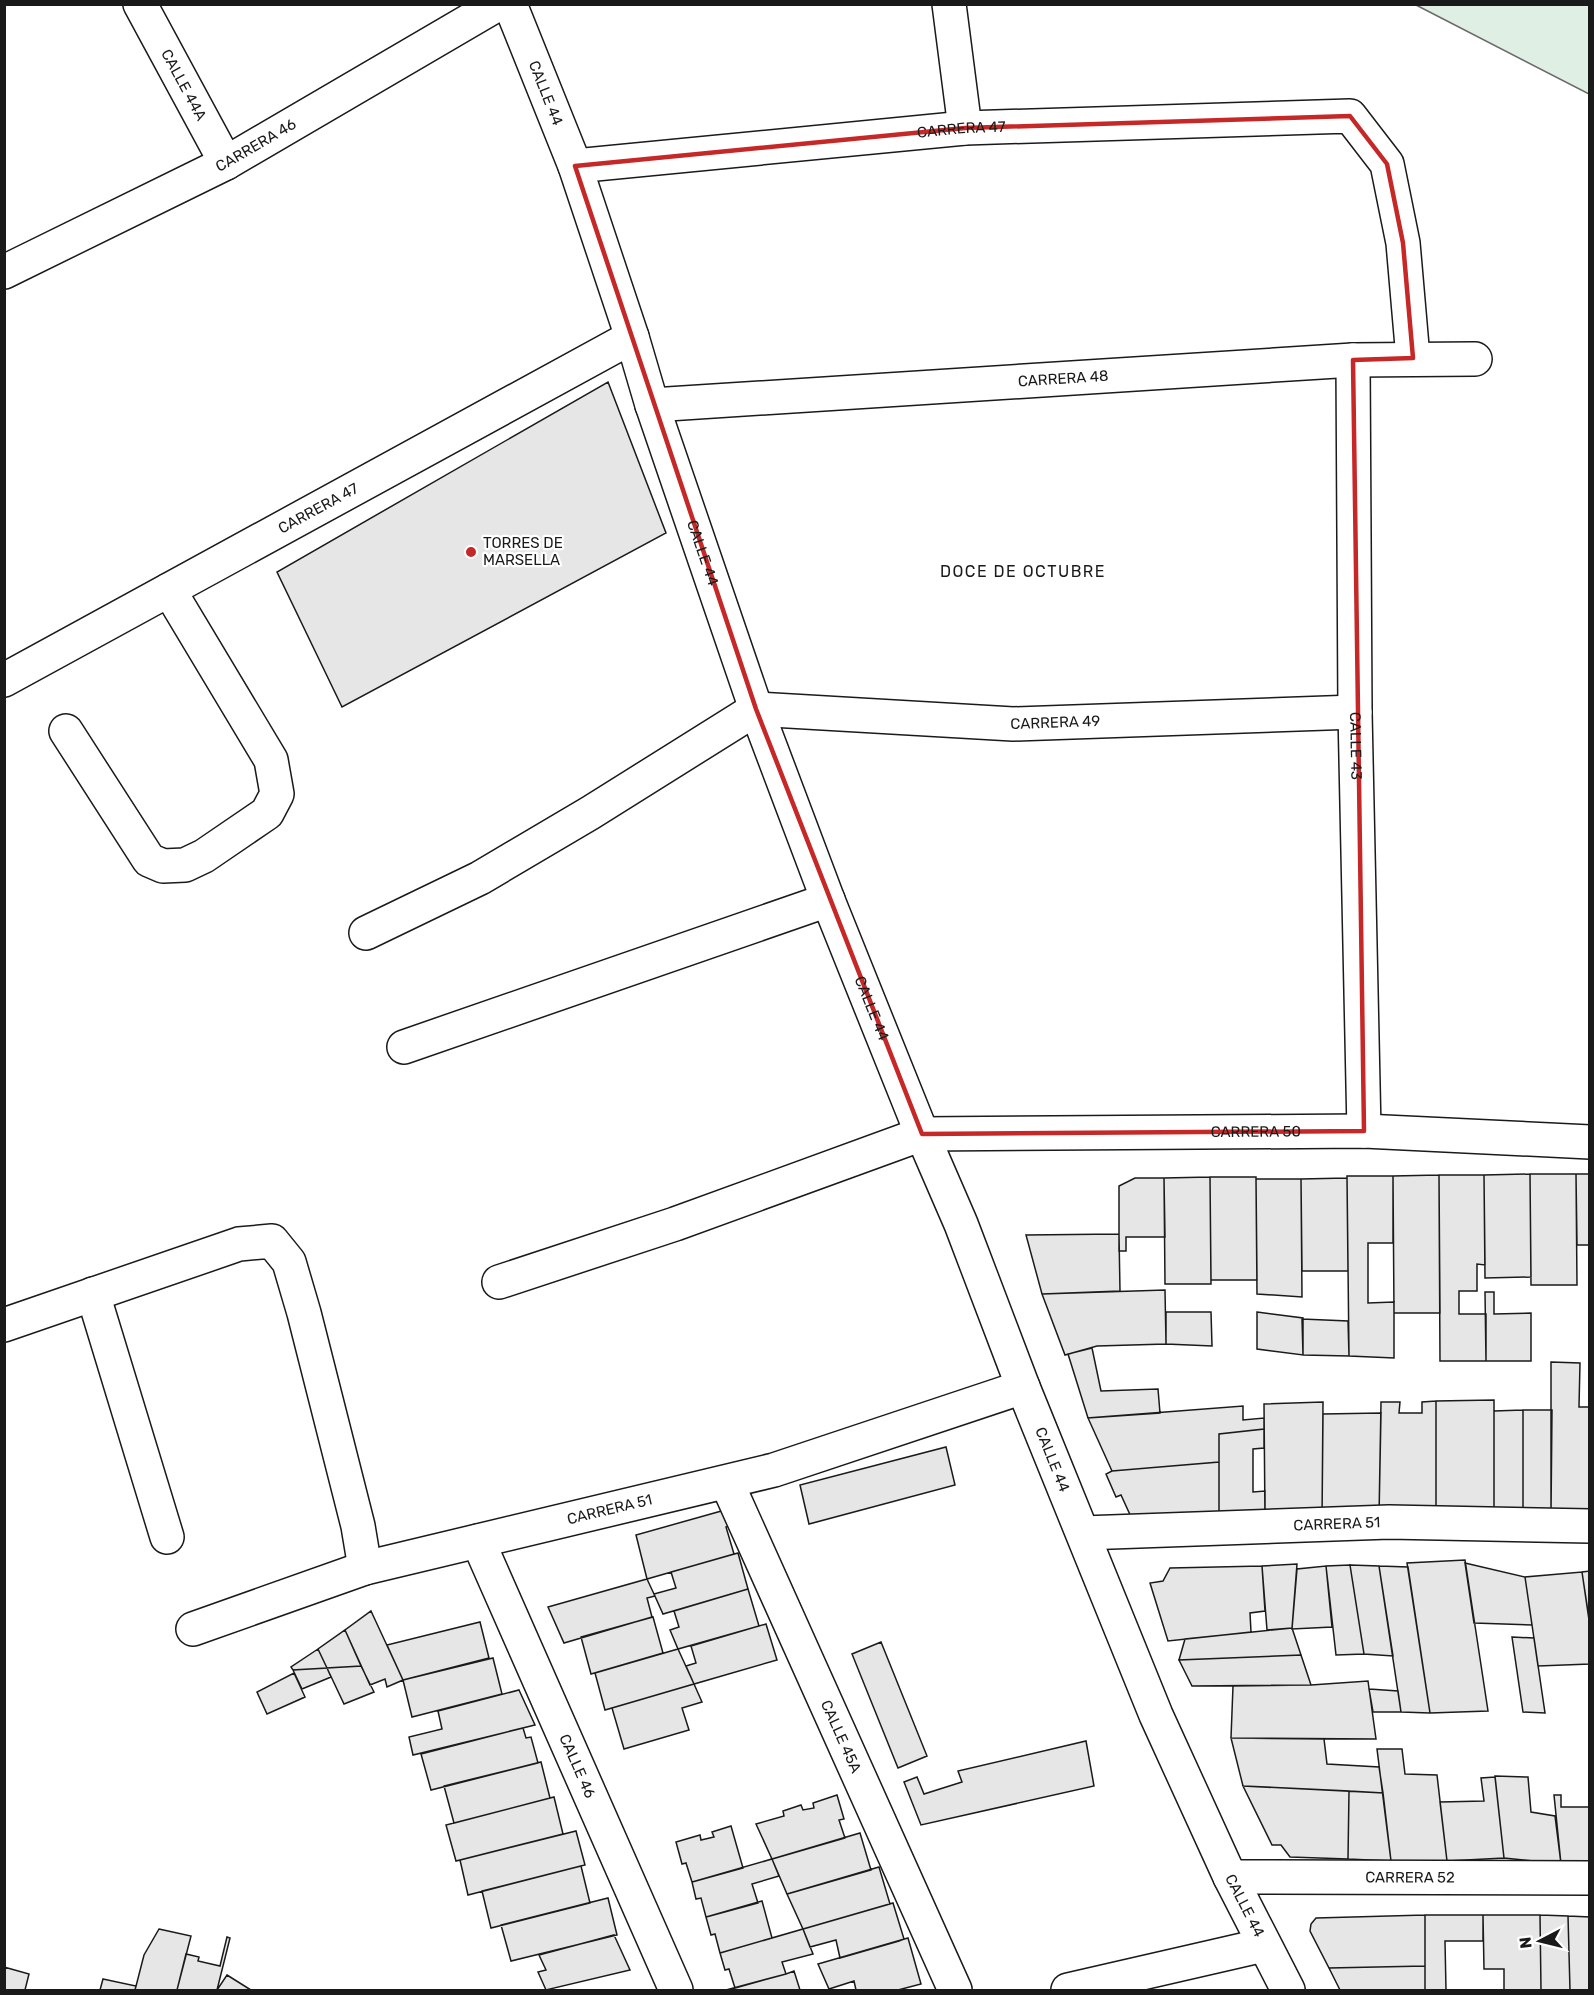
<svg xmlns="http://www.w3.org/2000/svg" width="1594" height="1995" font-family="Rubik,sans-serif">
  <rect width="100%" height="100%" fill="#fff"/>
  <path fill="#e0efe3" stroke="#6a6a6a" stroke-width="1.5" d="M1416,5H1589V94Z"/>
  <path fill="#e6e6e6" stroke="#1a1a1a" stroke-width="1.5" d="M608,382L666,533L342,707L277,572Z
    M1530,1174H1576L1577,1285H1531Z
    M1530,1174L1531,1277L1485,1278L1484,1175Z
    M1576,1174H1590V1245H1577Z
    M1439,1175L1440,1313H1394L1393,1176Z
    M1439,1175H1484L1485,1265L1477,1264V1291H1459V1314H1486V1361H1440Z
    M1347,1176H1393V1243H1368V1303L1394,1302V1358L1349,1356Z
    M1210,1177H1256L1257,1280H1211Z
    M1210,1177L1211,1284H1165L1164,1178Z
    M1135,1178H1164L1165,1237H1126V1251H1119V1186Z
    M1347,1178L1348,1271H1302L1301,1179Z
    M1256,1179H1301L1302,1297L1257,1294Z
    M1119,1234L1120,1291L1042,1294L1026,1235Z
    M1165,1290L1166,1344L1097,1346L1065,1355L1042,1294Z
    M1485,1292H1494V1314L1531,1313V1361H1486Z
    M1166,1312H1211L1212,1346L1166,1344Z
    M1257,1312L1303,1318V1355L1257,1349Z
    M1302,1319L1348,1321L1349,1356L1303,1355Z
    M1092,1348L1101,1391L1158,1389L1160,1413L1088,1418L1068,1354Z
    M1551,1362L1580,1363L1579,1407H1590V1513L1551,1514Z
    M1494,1400V1514L1436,1516V1401Z
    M1436,1401V1516L1379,1517L1381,1402H1400L1399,1413H1422V1402Z
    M1323,1402L1322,1519L1265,1520L1264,1404Z
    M1243,1406V1420L1264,1418V1429L1219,1434V1462L1112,1471L1088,1418Z
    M1523,1410H1552L1551,1514L1523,1508Z
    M1523,1410V1508L1494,1514V1411Z
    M1381,1413L1379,1517L1322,1519L1323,1414Z
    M1264,1429V1448L1253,1449V1492L1265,1491V1520L1219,1521V1434Z
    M946,1447L955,1485L809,1524L800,1485Z
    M1219,1462V1527L1132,1519L1121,1495L1116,1497L1106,1474L1112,1471Z
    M725,1510L729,1526L726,1527L734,1554L647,1579L636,1535Z
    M738,1553L748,1589L663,1614L654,1594L676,1588L671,1572Z
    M1465,1560L1488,1711L1430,1713L1407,1563Z
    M1465,1563L1525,1577L1532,1625L1474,1623Z
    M1297,1564L1292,1628L1267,1630L1262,1566Z
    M1350,1565L1379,1566L1393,1656L1364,1654Z
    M1350,1565L1364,1654L1336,1655L1326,1566Z
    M1262,1566L1265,1611L1250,1613L1251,1632L1168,1641L1150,1583L1163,1581L1170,1568Z
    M1326,1566L1332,1627L1292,1629L1297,1569Z
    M1379,1566L1408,1567L1430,1713L1401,1712Z
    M1590,1571V1620H1589L1582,1572Z
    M1582,1572L1590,1625V1664L1538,1666L1525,1577Z
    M647,1579L654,1594L655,1596L647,1598L652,1617L564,1643L548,1607Z
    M748,1589L759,1626L678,1649L670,1630L679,1627L674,1611Z
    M371,1611L403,1680L387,1687L385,1679L370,1685L345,1630Z
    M653,1617L663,1653L591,1674L581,1637Z
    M480,1622L489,1658L403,1680L387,1645Z
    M766,1624L777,1660L694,1684L686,1666L696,1663L691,1646Z
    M1292,1628L1301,1655L1179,1660L1185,1639Z
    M345,1630L361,1666L327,1668L318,1649Z
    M1512,1637L1534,1638L1545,1713L1523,1712Z
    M881,1642L927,1756L898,1768L852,1654Z
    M318,1649L327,1668L293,1670L291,1667Z
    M678,1649L694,1684L605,1710L595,1673Z
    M1301,1655L1311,1685L1192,1686L1179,1660Z
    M493,1658L502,1694L412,1717L403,1680Z
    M361,1666L374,1692L344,1704L327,1668Z
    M327,1668L331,1677L302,1689L293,1670Z
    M294,1673L305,1697L267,1714L257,1692Z
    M1368,1681L1376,1739L1231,1738L1233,1686L1311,1685Z
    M694,1684L702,1702L682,1708L689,1730L624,1749L612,1708Z
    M1369,1689L1398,1691L1401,1712H1373Z
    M519,1690L535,1725L413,1755L409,1737L442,1729L438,1711Z
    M523,1728L526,1738L531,1737L538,1763L431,1790L421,1754Z
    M1231,1738L1324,1739L1327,1764L1379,1767L1383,1793L1243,1786Z
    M1086,1741L1094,1786L921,1825L904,1782L917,1777L924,1794L962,1782L958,1771Z
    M1377,1749H1402L1405,1774L1437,1775L1447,1861H1391Z
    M541,1762L550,1798L454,1823L444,1786Z
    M1495,1776L1528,1777L1531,1812L1555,1816L1561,1864L1504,1858Z
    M1495,1777L1504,1858L1447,1861L1440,1802L1484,1801L1481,1778Z
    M1243,1786L1349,1791L1348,1859L1290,1857L1281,1845H1272Z
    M1349,1791L1383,1793L1391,1861L1348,1859Z
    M837,1795L844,1819L839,1820L845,1838L772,1859L756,1824L784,1816L783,1811L801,1805L803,1810L814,1808L813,1803Z
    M1554,1795H1561V1807H1590V1864H1561Z
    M554,1797L563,1834L456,1861L446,1825Z
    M731,1826L743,1868L692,1882L686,1863L682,1864L676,1842L700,1835L701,1840L714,1837L712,1832Z
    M576,1831L585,1865L468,1895L460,1860Z
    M860,1833L871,1870L787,1894L772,1859Z
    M772,1859L779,1876L752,1884L758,1903L706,1917L701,1898L696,1899L692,1882Z
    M581,1866L590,1903L491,1928L482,1891Z
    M879,1867L890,1904L803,1929L787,1894Z
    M608,1898L617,1935L511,1961L501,1925Z
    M762,1901L772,1938L720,1953L715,1934L711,1935L706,1917Z
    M893,1903L904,1939L899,1941L840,1958L836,1940L810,1947L803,1929Z
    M1425,1915H1483V1941H1445L1446,1990H1425Z
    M1425,1915V1966L1329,1968L1310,1931L1311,1924L1316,1918Z
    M1483,1915H1540L1541,1990H1504V1969H1484Z
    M1540,1915L1568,1916L1570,1990H1541Z
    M1568,1916L1590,1917V1990H1570Z
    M159,1929L191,1936L177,1990H135L144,1955Z
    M803,1929L813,1954L782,1962L786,1974L735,1988L729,1969L725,1970L720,1953Z
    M614,1935L630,1970L546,1990L538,1972L546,1970L539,1955Z
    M227,1937L230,1938L217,1990H177L186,1954L199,1957L198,1961L220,1966Z
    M908,1938L921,1984L898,1990H856L854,1981L829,1989L818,1964Z
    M1425,1966V1990H1340L1329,1968Z
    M4,1967L29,1974L25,1990H4Z
    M794,1971L800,1990H726L786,1974Z
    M227,1975L251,1990H217Z
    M103,1979L136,1986L135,1990H100Z"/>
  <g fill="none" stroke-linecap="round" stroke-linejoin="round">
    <defs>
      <g id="minor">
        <path id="s1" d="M140,4L226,163"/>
        <path d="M949,4L965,128"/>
        <path id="s2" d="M575,166L965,128L1350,116L1387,164L1403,243L1413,358"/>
        <path id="s3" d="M4,272L226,163L498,4"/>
        <path id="s4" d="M1353,360L1355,712L1364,1131"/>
        <path id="s5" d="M652,405L1353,360L1475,359"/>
        <path id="s6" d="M4,680L632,337"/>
        <path d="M66,731L149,860L163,866L185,865L204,856L267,813L277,794L271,760L169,590"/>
        <path id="s7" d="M366,933L480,878L590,813L756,709L1013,724L1355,712"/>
        <path d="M404,1047L828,900"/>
        <path id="s8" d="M499,1282L675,1224L922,1134L1364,1131L1590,1142"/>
        <path d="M93,1294L167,1537"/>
        <path d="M4,1325L239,1244L272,1241L289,1262L304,1313L358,1526L365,1568"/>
        <path id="s9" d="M727,1483L955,1990"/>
        <path id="s10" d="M1083,1533L1389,1522L1590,1526"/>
        <path id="s11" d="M478,1541L676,1990"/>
        <path id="s12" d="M193,1629L365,1568L774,1470L1023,1387"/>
        <path id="s13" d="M1230,1877L1590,1878"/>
        <path d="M1068,1990L1264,1945"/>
      </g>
      <g id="major">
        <path id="s14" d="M510,4L575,166L632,337L652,405L756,709L828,900L922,1134L961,1224L1023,1387L1156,1715L1230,1877L1288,1990"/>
      </g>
    </defs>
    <use href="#minor" stroke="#1a1a1a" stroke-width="36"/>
    <use href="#major" stroke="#1a1a1a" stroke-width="36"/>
    <use href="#minor" stroke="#fff" stroke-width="33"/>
    <use href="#major" stroke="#fff" stroke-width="33"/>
  </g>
  <path fill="none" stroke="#c62828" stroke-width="4.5" stroke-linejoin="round" d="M1350,116L1387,164L1403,243L1413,358L1353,360L1364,1131L922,1134L756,709L575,166L965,128Z"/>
  <circle fill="#c62828" stroke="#fff" stroke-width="2" cx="471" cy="552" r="6"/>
  <g text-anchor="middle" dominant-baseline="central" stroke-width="4.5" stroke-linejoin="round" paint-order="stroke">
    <g font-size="15" fill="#1a1a1a" stroke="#fff">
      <text stroke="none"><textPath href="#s1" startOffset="92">CALLE 44A</textPath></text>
      <text stroke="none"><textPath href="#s14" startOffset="96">CALLE 44</textPath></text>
      <text stroke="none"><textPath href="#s2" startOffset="388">CARRERA 47</textPath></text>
      <text stroke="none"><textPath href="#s3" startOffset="282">CARRERA 46</textPath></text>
      <text stroke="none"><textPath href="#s5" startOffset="412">CARRERA 48</textPath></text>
      <text stroke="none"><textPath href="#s6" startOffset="358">CARRERA 47</textPath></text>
      <text stroke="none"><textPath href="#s14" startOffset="582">CALLE 44</textPath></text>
      <text stroke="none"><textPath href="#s7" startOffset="750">CARRERA 49</textPath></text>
      <text stroke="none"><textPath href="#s4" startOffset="386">CALLE 43</textPath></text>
      <text stroke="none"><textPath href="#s14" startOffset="1068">CALLE 44</textPath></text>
      <text stroke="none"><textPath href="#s8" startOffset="782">CARRERA 50</textPath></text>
      <text stroke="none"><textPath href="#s14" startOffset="1554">CALLE 44</textPath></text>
      <text stroke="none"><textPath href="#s12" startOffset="434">CARRERA 51</textPath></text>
      <text stroke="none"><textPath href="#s10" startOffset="254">CARRERA 51</textPath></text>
      <text stroke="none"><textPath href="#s9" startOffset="278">CALLE 45A</textPath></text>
      <text stroke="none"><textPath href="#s11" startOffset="246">CALLE 46</textPath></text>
      <text stroke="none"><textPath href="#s13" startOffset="180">CARRERA 52</textPath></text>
      <text stroke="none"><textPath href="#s14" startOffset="2040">CALLE 44</textPath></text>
    </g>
    <g font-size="15" fill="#1a1a1a" stroke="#fff" text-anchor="start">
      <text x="483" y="543">TORRES DE<tspan x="483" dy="17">MARSELLA</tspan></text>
    </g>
    <g font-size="16" letter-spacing="1.5" fill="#1a1a1a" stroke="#fff">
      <text x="1023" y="571">DOCE DE OCTUBRE</text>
    </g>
  </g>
  <rect width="1594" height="1995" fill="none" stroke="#1a1a1a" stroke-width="12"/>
  <g transform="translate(1540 1941) rotate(263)" stroke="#ffffff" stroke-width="4.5" paint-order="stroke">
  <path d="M0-4.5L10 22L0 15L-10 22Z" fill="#1a1a1a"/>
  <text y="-9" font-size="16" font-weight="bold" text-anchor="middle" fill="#1a1a1a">N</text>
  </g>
</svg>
